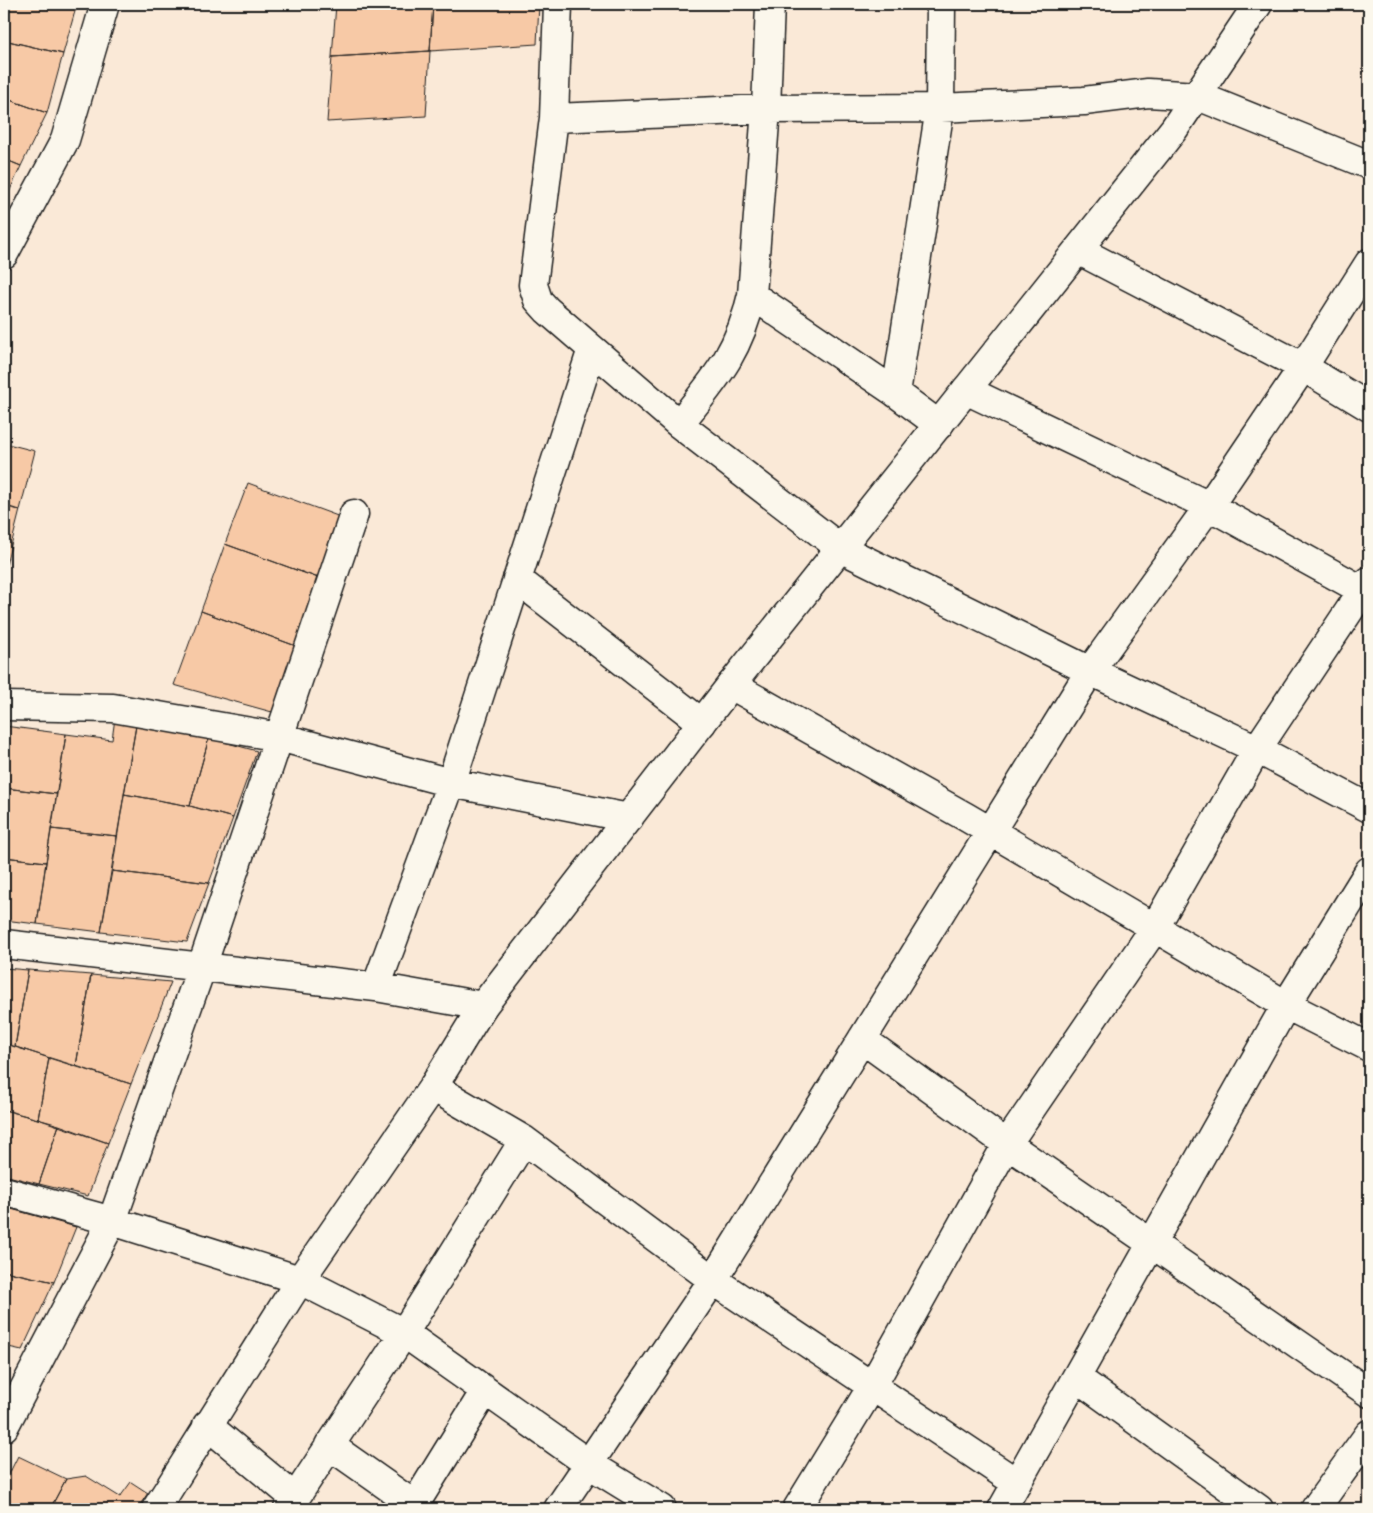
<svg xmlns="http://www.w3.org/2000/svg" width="1373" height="1513" font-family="Pangolin,sans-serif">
  <rect width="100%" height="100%" fill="#fae9d7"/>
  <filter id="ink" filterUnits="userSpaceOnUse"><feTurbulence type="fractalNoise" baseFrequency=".02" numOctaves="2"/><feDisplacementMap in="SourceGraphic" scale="10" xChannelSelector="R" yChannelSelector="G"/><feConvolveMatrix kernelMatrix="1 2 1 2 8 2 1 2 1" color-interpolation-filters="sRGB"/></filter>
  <g filter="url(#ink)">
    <path fill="#f7c9a6" stroke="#1c1c1c" d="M4,4H77L63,54L4,40Z
      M336,4H433L430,51L332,57Z
      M433,4H539L537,44L430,51Z
      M4,40L63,54L47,113L4,98Z
      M430,51L426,116L327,122L332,57Z
      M4,98L47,113L21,166L4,159Z
      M4,159L21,166L4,203Z
      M4,443L35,451L20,510L4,506Z
      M248,483L343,518L321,579L225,544Z
      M4,506L20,510L4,573Z
      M225,544L321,579L296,646L201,611Z
      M201,611L296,646L272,712L174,685Z
      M115,718L137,720L117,836L51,829L66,734L112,740Z
      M137,720L209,738L190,806L124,794Z
      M4,726L66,734L57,794L4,788Z
      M209,738L257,751L233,818L190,806Z
      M4,788L57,794L46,862L4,857Z
      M124,794L190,806L233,818L209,883L112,871Z
      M51,829L117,836L101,932L37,924Z
      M4,857L46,862L37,924L4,920Z
      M112,871L209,883L187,942L101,932Z
      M4,968L28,970L15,1047L4,1043Z
      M28,970L91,975L76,1066L15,1047Z
      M91,975L171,982L131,1084L76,1066Z
      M4,1043L49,1058L38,1119L4,1110Z
      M49,1058L131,1084L108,1143L38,1119Z
      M5,1110L59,1125L39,1184L4,1175Z
      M59,1125L108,1143L88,1196L39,1184Z
      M4,1207L76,1227L54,1282L4,1271Z
      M4,1271L54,1282L22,1350L4,1346Z
      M18,1456L66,1479L50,1509H4V1484Z
      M86,1476L120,1497L131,1482L148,1493L137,1509H50L66,1479Z"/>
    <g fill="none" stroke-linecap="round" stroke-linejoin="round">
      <defs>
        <path id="street" d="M558,4L554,118L533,285L538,300L547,310L679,424L840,548L1090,671L1257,749L1369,808
          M554,118L766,109L940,108L1084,101L1148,93L1198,96L1369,165
          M1078,250L1303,367L1369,407
          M4,254L65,140L105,4
          M752,295L896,393L939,425
          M966,390L1209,506L1369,594
          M896,393L940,108L941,4
          M679,424C715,379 739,353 752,295L766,109L770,4
          M517,579L702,723
          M731,685L966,817L1286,1005L1369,1047
          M4,706L113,708L279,737L451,783L629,818
          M4,944L376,987L483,1006
          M376,987L451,783L592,349
          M862,1039L1007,1144L1369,1393
          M433,1087L524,1140L713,1280L1017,1483
          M4,1191L112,1221L300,1280L404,1333L589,1464L662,1509
          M1077,1378L1259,1509
          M207,1425L295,1498
          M4,1427L112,1221L202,966L354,514
          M329,1445L420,1509
          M288,1509L404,1333L524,1140
          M412,1509L485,1391
          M558,1509L713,1280L1090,671L1209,506L1303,367L1369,263
          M797,1509L871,1388L1007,1144L1154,929L1257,749L1369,581
          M1002,1509L1286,1005L1369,871
          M1315,1509L1369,1434"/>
        <path id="secondary" d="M156,1509L300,1280L433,1087L483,1006L731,685L1174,129L1258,4"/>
      </defs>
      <use href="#street" stroke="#1c1c1c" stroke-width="31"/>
      <use href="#secondary" stroke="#1c1c1c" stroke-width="31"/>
      <use href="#street" stroke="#fbf7ec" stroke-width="28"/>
      <use href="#secondary" stroke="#fbf7ec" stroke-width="28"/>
    </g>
  </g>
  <rect width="1373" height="1513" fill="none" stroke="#fbf7ec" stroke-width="20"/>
  <rect x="10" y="10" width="1353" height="1493" fill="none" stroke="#1c1c1c" stroke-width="2" filter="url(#ink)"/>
</svg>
